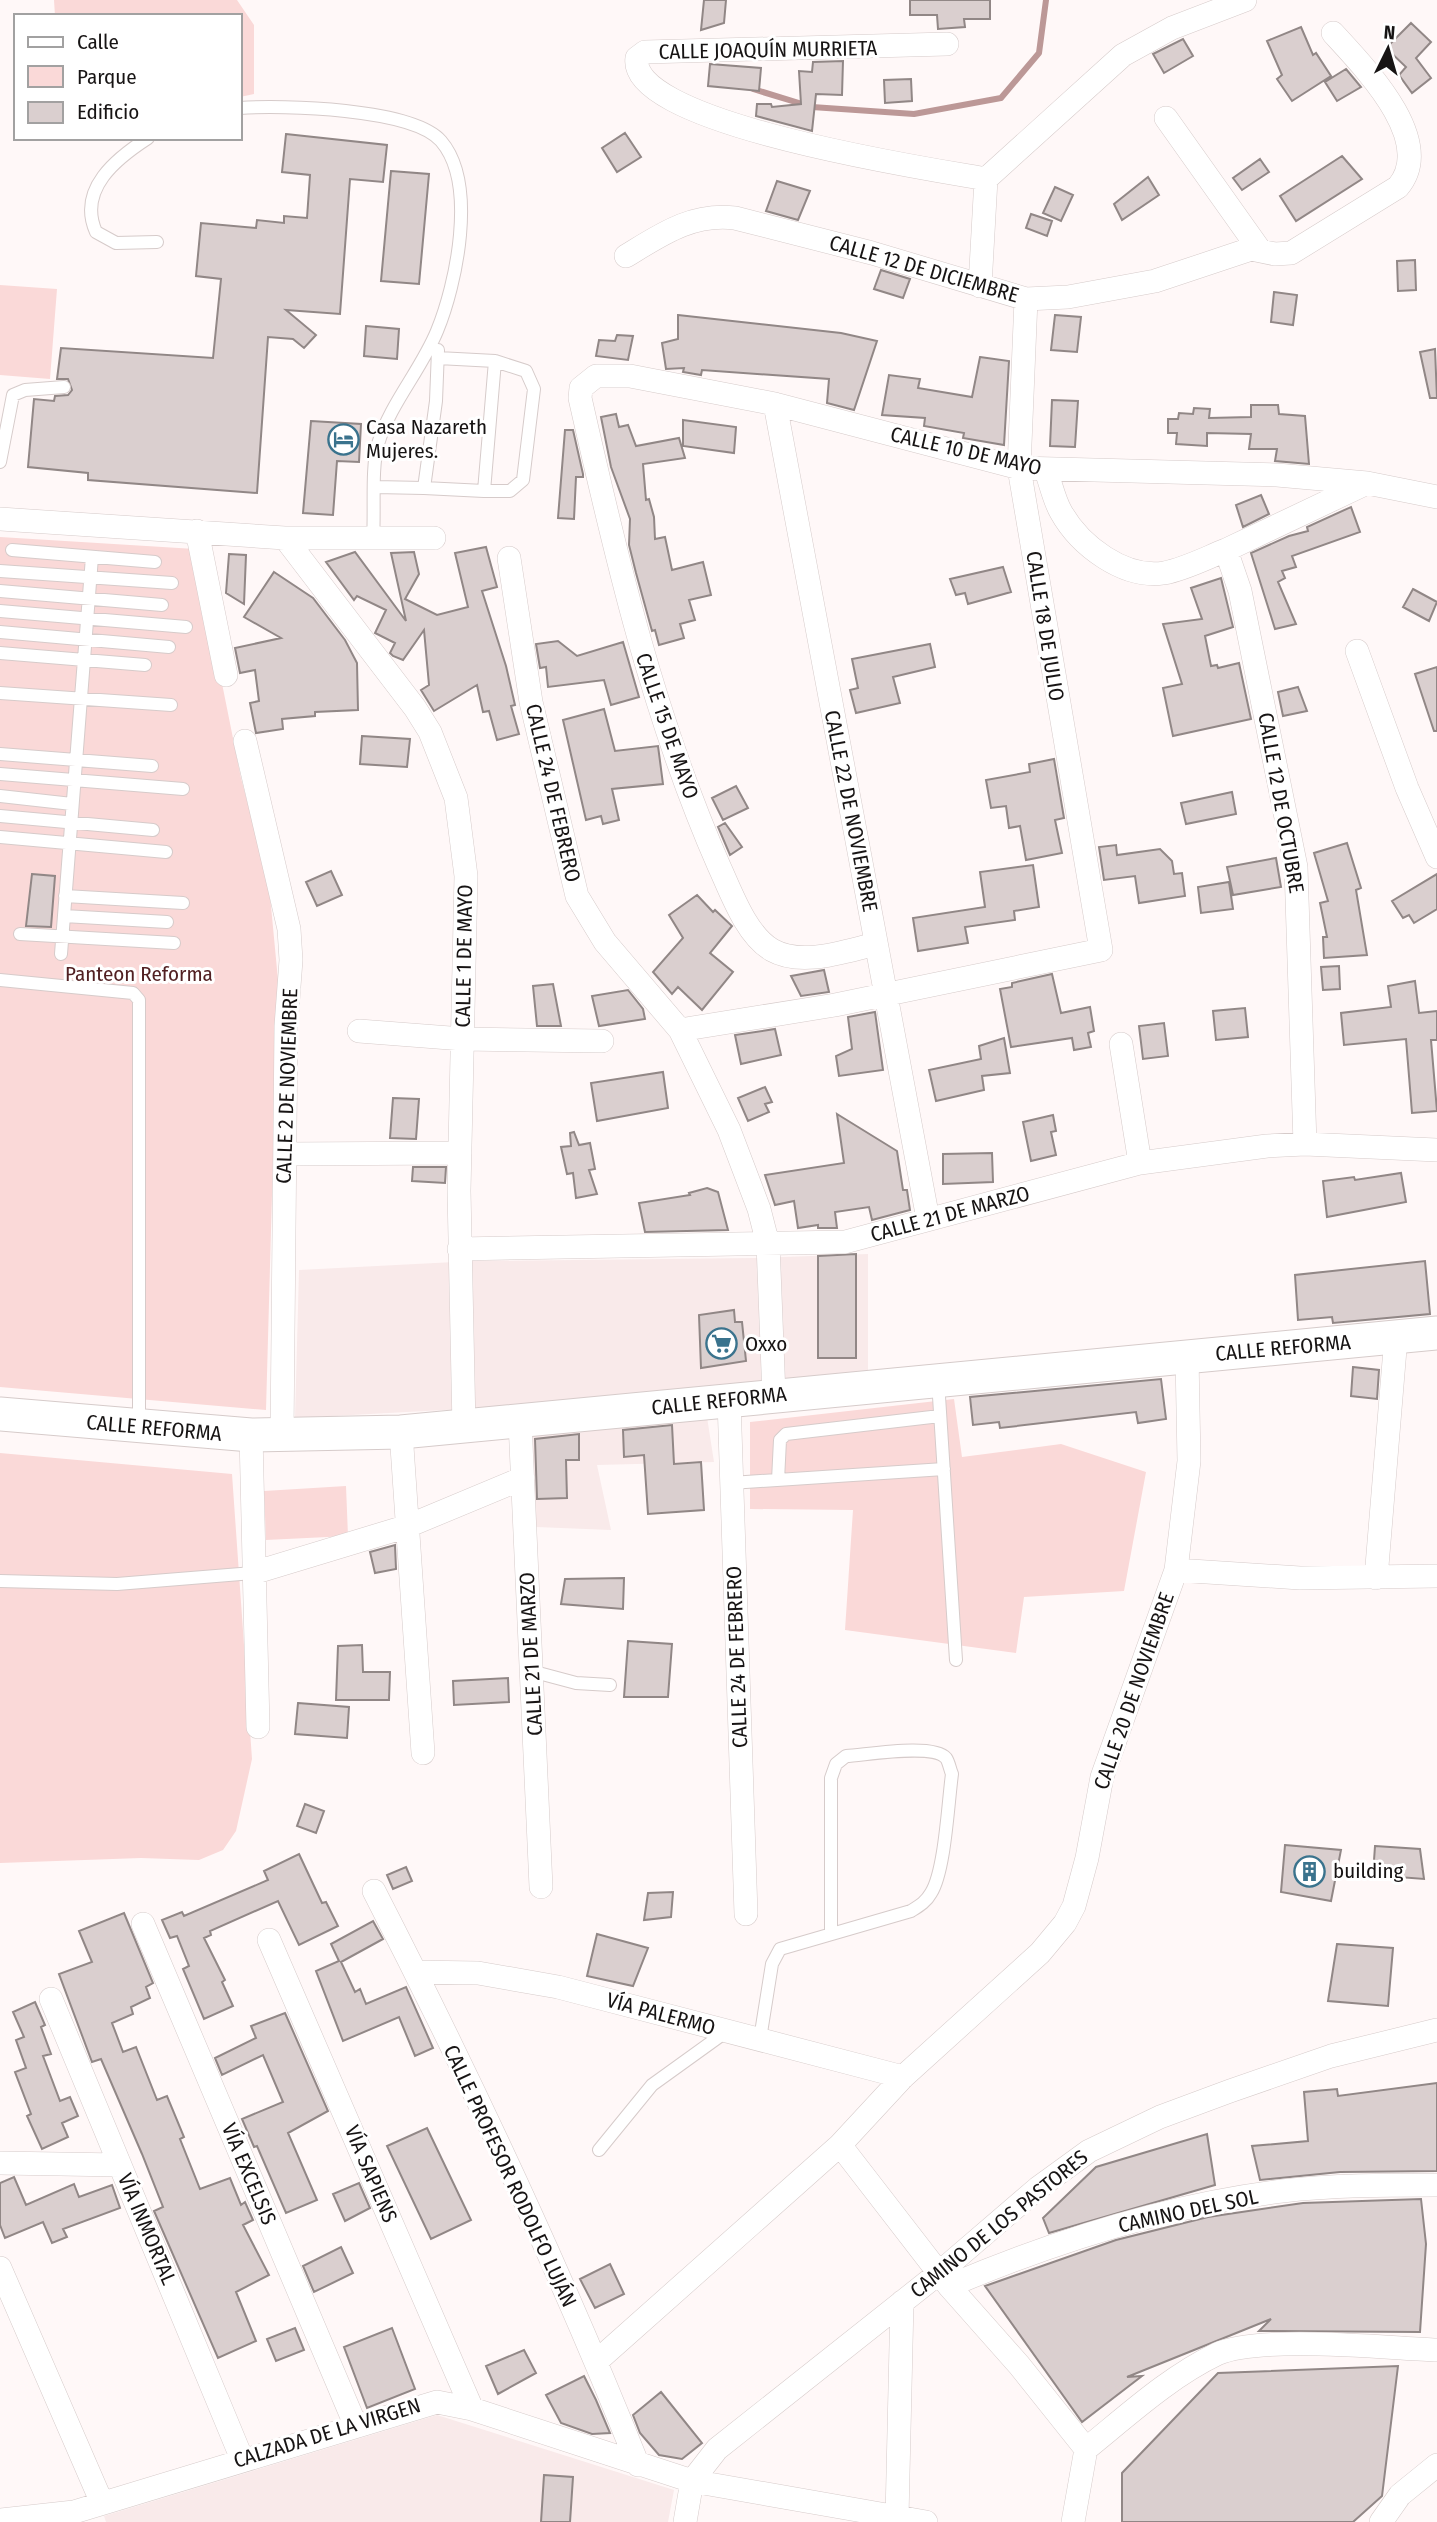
<svg xmlns="http://www.w3.org/2000/svg" width="1437" height="2522" font-family="'Fira Sans Condensed',sans-serif">
  <rect width="100%" height="100%" fill="#fff8f8"/>
  <path fill="#f9eaea" d="M868,1254V1373L707,1417L714,1462L597,1465L611,1530L536,1527L517,1406L295,1418L299,1270L474,1261L754,1258Z
    M437,2415L674,2490L668,2522H106L104,2516Z"/>
  <path fill="#fad9d8" d="M54,0H237L254,25V94L240,97V16H55Z
    M0,285L57,289L50,379L0,375Z
    M0,537L195,549L241,778L269,885L278,980L266,1410L0,1387Z
    M954,1399L962,1457L1061,1444L1146,1472L1124,1591L1024,1597L1016,1653L845,1630L853,1510L750,1509V1422Z
    M0,1453L232,1474L252,1759L236,1831L223,1850L199,1860L141,1858L0,1863Z
    M346,1486L348,1536L266,1540L264,1491Z"/>
  <g fill="none" stroke-linecap="round" stroke-linejoin="round">
    <path stroke="#bc9897" stroke-width="6" d="M753,89L812,107L914,114L1001,98L1039,53L1046,0"/>
  </g>
  <path fill="#dacfcf" stroke="#918786" stroke-width="2" d="M704,0H726L724,23L701,30Z
    M910,0H990V19H964L965,27L938,29L937,15H910Z
    M1411,23L1431,42L1416,58L1431,78L1412,93L1399,75L1406,67L1386,48Z
    M1301,27L1313,55L1316,53L1331,76L1292,101L1277,79L1282,75L1267,41Z
    M1183,39L1193,56L1164,73L1153,54Z
    M843,61L842,95L816,94L812,131L756,116L757,104H771L772,107L801,104L799,71L812,72L813,62Z
    M710,64L761,68L759,91L708,86Z
    M1346,69L1361,87L1337,101L1325,82Z
    M911,79L912,101L885,103L884,80Z
    M625,133L641,157L617,172L602,148Z
    M286,134L387,145L383,182L350,179L340,314L286,310L316,335L304,348L293,339L268,337L257,493L88,480V473L28,467L34,399L54,401L55,396L68,395L72,390L68,379H57L61,348L213,358L221,279L196,276L201,223L256,228L257,220L284,223V216L307,218L310,175L282,172Z
    M1342,156L1362,179L1296,221L1280,196Z
    M1260,159L1269,172L1242,190L1233,178Z
    M391,171L429,174L419,284L381,281Z
    M1148,177L1159,195L1122,220L1114,204Z
    M777,181L810,191L798,220L766,211Z
    M1055,187L1073,195L1061,221L1043,213Z
    M1031,214L1052,221L1047,236L1026,228Z
    M1415,260L1416,290L1398,291L1397,261Z
    M881,270L910,279L903,298L874,289Z
    M1274,292L1297,295L1293,325L1271,322Z
    M678,315L841,333L877,341L854,410L827,403L829,379L702,370L701,375L683,372L684,368L666,369L662,343L678,339Z
    M1055,315L1081,317L1077,352L1051,350Z
    M366,326L399,329L397,359L364,356Z
    M617,335L633,336L628,360L596,356L599,340L615,341Z
    M1435,349L1437,398H1430L1420,352Z
    M980,357L1009,361L1004,445L963,438L964,433L924,426L925,418L882,415L889,375L920,379L918,388L972,397Z
    M1052,400L1078,401L1075,447L1050,446Z
    M1251,405H1278L1279,414L1305,416L1309,464L1275,461L1277,449H1249L1251,434L1207,433V446L1176,444L1177,433H1168V419H1178L1179,413L1193,414L1194,408L1210,409L1209,418L1251,417Z
    M616,414L619,427L628,425L636,446L679,438L685,458L643,464L646,500L649,499L654,517L655,539L665,537L672,570L703,562L711,595L689,600L695,620L680,624L684,638L659,645L655,630L652,631L636,573L629,545L630,519L611,467L601,417Z
    M683,420L736,427L734,453L683,446Z
    M311,421L361,424L359,462L337,461L333,515L303,513Z
    M565,430H573L583,474V477H576L574,519L558,518Z
    M1261,495L1269,514L1243,527L1236,505Z
    M1351,507L1360,532L1292,556L1296,567L1282,571L1285,578L1278,582L1296,624L1275,629L1251,553L1289,536L1308,531L1307,527Z
    M486,547L497,587L482,591L506,666L515,705L511,706L519,734L497,740L489,711L483,712L477,685L434,711L421,690L429,685L424,630L403,660L393,656L390,653L395,643L375,633L386,610L357,596L354,600L326,562L355,552L406,621L391,553L414,552L419,574L405,599L437,615L468,607L455,553Z
    M229,554L246,555L244,604L226,593Z
    M1003,567L1011,592L968,604L965,593L956,595L950,579Z
    M274,572L313,598L345,640L357,663L358,710L315,712V716L282,719L283,729L256,733L250,703L259,701L255,670L240,673L235,648L281,638L244,617Z
    M1221,578L1233,627L1205,636L1211,666L1217,665L1218,668L1239,663L1251,719L1173,736L1163,688L1182,684L1163,624L1202,619L1191,588Z
    M1413,589L1437,602L1429,621L1403,607Z
    M558,641L577,656L623,642L639,697L611,705L604,680L548,687L546,667L540,668L536,644Z
    M930,644L935,667L893,677L900,703L856,713L850,690L858,688L852,659Z
    M1437,667V731H1434L1415,674Z
    M1298,687L1307,711L1283,716L1278,692Z
    M604,709L615,751L658,746L663,784L612,789L619,820L603,824L601,816L586,820L563,720Z
    M362,736L410,739L407,767L360,764Z
    M1054,759L1064,818L1055,820L1062,853L1026,860L1020,826L1009,828L1006,806L991,808L986,780L1030,772L1029,764Z
    M736,786L748,808L723,820L712,798Z
    M1232,792L1236,814L1186,824L1181,803Z
    M725,823L742,847L730,855L718,827Z
    M1347,843L1361,888L1356,890L1367,955L1324,958L1323,937H1327L1320,903L1328,901L1314,853Z
    M1116,845L1117,855L1160,849L1172,861L1174,874L1182,873L1185,896L1139,903L1135,876L1104,880L1099,847Z
    M1276,858L1281,887L1233,895L1227,867Z
    M1033,865L1039,907L1014,911L1015,920L965,927L968,943L918,951L913,918L985,907L980,872Z
    M331,871L342,895L317,906L306,882Z
    M32,874L55,876L51,927L26,926Z
    M1437,874V909L1414,923L1409,915L1403,918L1392,901Z
    M1229,882L1233,909L1201,913L1198,887Z
    M697,895L713,912L715,910L732,926L710,953L733,972L702,1010L678,987L672,994L653,972L683,938L669,915Z
    M1339,966L1340,989L1323,990L1321,967Z
    M824,970L829,992L801,996L791,976Z
    M1052,974L1061,1013L1090,1007L1094,1031L1088,1033L1091,1047L1074,1050L1072,1038L1011,1047L1000,989L1012,987V983Z
    M1415,981L1419,1013L1437,1011V1040H1431L1437,1111L1412,1113L1406,1039L1344,1045L1341,1013L1391,1007L1388,986Z
    M553,984L561,1026H537L533,986Z
    M628,990L643,1009L645,1019L599,1026L592,996Z
    M1245,1008L1248,1037L1216,1040L1213,1011Z
    M875,1012L883,1070L839,1076L836,1056L852,1049L848,1017Z
    M1164,1023L1168,1056L1143,1059L1139,1026Z
    M775,1029L781,1055L741,1064L735,1035Z
    M1004,1038L1010,1073L982,1076L984,1090L936,1101L929,1070L981,1059L979,1046Z
    M663,1072L668,1108L597,1121L591,1083Z
    M765,1087L772,1102L765,1104L769,1112L748,1121L738,1098Z
    M393,1098L419,1099L416,1139L390,1138Z
    M837,1114L897,1151L903,1190H907L910,1210L872,1220L869,1207L835,1212L837,1228H818V1225L798,1228L794,1201L775,1205L765,1175L844,1163Z
    M1053,1115L1056,1131L1051,1132L1056,1155L1031,1161L1023,1122Z
    M574,1132L579,1145L590,1143L595,1169L589,1170L597,1194L576,1198L573,1173L567,1174L561,1147L571,1146L570,1133Z
    M992,1153L993,1182L943,1184V1154Z
    M413,1167H446L445,1183L412,1181Z
    M1401,1173L1406,1202L1327,1217L1323,1181L1354,1177L1355,1180Z
    M707,1188L718,1192L728,1230L645,1232L639,1203L690,1195L689,1193Z
    M856,1254V1358H818V1256Z
    M1425,1261L1430,1314L1333,1323L1332,1317L1298,1320L1295,1275Z
    M734,1310L735,1322H742L746,1361L701,1368L699,1315Z
    M1353,1367L1379,1370L1377,1399L1351,1396Z
    M1161,1379L1166,1419L1138,1423L1136,1412L1000,1428L999,1422L973,1425L970,1397Z
    M672,1425L674,1464L701,1462L704,1510L648,1514L644,1455L624,1457L623,1430Z
    M579,1434V1460H566L567,1498L537,1499L535,1439Z
    M395,1545L396,1569L375,1573L370,1552Z
    M624,1578L623,1609L561,1604L565,1579Z
    M628,1641L672,1644L668,1697H624Z
    M362,1645L363,1672H390L389,1700H336L338,1646Z
    M508,1678L509,1702L454,1705L453,1681Z
    M298,1703L349,1707L347,1738L295,1734Z
    M305,1804L324,1811L316,1833L297,1826Z
    M1285,1845L1341,1850L1331,1901L1281,1892Z
    M1375,1846L1420,1849L1424,1879L1373,1875Z
    M299,1854L322,1903L326,1902L338,1926L299,1945L278,1901L210,1931L211,1935L204,1938L225,1980L222,1982L233,2006L204,2019L183,1969L189,1966L177,1936L170,1938L162,1920L182,1912L184,1916L268,1880L264,1871Z
    M406,1867L412,1881L393,1889L387,1875Z
    M673,1892L671,1917L644,1920L648,1893Z
    M124,1913L153,1983L146,1987L150,1998L131,2007L133,2014L112,2023L123,2052L136,2047L157,2100L167,2096L184,2137L180,2139L200,2189L230,2178L241,2205L245,2202L253,2220L243,2225L269,2275L236,2292L256,2341L218,2358L154,2211L163,2207L142,2154L101,2059L92,2062L59,1974L92,1962L79,1931Z
    M373,1921L383,1939L341,1962L355,1992L360,1989L366,2004L406,1987L433,2048L415,2056L399,2017L343,2041L316,1971L339,1961L331,1944Z
    M597,1934L648,1948L633,1986L587,1976Z
    M1337,1944L1393,1948L1388,2006L1328,2001Z
    M35,2002L45,2025L41,2027L51,2054L43,2056L60,2101L70,2097L78,2116L62,2123L68,2137L42,2149L27,2116L31,2114L15,2072L26,2068L16,2040L24,2037L13,2012Z
    M285,2013L328,2111L288,2133L317,2200L286,2213L257,2146L254,2147L242,2119L283,2102L263,2055L222,2075L215,2058L256,2038L251,2026Z
    M1437,2083V2171L1340,2172L1260,2180L1252,2146L1308,2141L1304,2092L1337,2089L1338,2096Z
    M427,2128L471,2220L431,2239L387,2146Z
    M1207,2134L1215,2185L1049,2233L1043,2218L1096,2167Z
    M14,2177L26,2205L74,2184L79,2197L112,2185L120,2208L63,2229L67,2237L52,2243L43,2222L5,2238L0,2225V2183Z
    M359,2183L370,2208L345,2221L333,2194Z
    M1421,2199L1426,2244L1420,2332L1259,2331L1271,2319L1127,2377L1142,2376L1082,2422L985,2286L1116,2240L1208,2217L1303,2203Z
    M341,2247L353,2273L314,2292L303,2266Z
    M610,2264L624,2294L595,2308L580,2279Z
    M295,2328L304,2350L276,2361L267,2339Z
    M392,2328L415,2389L367,2408L344,2347Z
    M524,2350L536,2373L498,2394L486,2366Z
    M1398,2366L1382,2496L1353,2522H1122V2473L1218,2373Z
    M584,2376L596,2400L610,2433L592,2434L561,2423L546,2395Z
    M661,2392L702,2443L682,2459L659,2455L640,2433L633,2415Z
    M544,2475L573,2477L570,2522H541Z"/>
  <g fill="none" stroke-linecap="round" stroke-linejoin="round">
    <defs>
      <path id="lane" d="M240,108C282,105 412,108 441,141C478,184 456,285 437,331C421,370 390,404 378,444C371,467 375,513 373,539
        M148,138C117,158 77,189 96,232L116,243L157,242
        M0,462L13,395L25,390L64,387
        M375,487L424,488L436,401L438,350
        M424,488L484,491L495,361L438,358
        M484,491H510L523,480L534,389L526,371L495,361
        M12,550L155,562
        M0,571L172,583
        M0,591L162,605
        M0,611L186,627
        M0,632L169,647
        M0,653L145,665
        M0,693L171,705
        M0,754L152,766
        M0,774L183,789
        M0,796L72,804
        M0,816L153,830
        M0,837L166,852
        M65,896L183,903
        M64,916L167,922
        M20,934L174,943
        M61,954L92,557
        M0,980L133,993L139,1000V1423
        M938,1381L956,1660
        M778,1480L780,1440L786,1434L940,1416
        M731,1483L944,1469
        M0,1581L117,1584L253,1573
        M531,1671L576,1683L610,1685
        M760,2039L772,1964L780,1949L911,1911C919,1906 926,1902 931,1893C945,1871 948,1803 952,1774C950,1770 949,1762 946,1758C933,1743 866,1755 846,1756L836,1764L831,1778V1933
        M599,2150L652,2085L727,2031"/>
      <path id="street" d="M947,44L645,52L637,58C626,124 936,170 986,179
        M1166,118L1259,249
        M626,256C662,234 692,213 735,218L872,253L1026,299L1068,297L1155,281L1251,249L1275,254L1291,253L1398,187C1437,141 1365,68 1333,33
        M980,286L986,179L1123,55L1172,28L1245,0
        M775,404L928,1219
        M1046,471C1051,484 1054,500 1061,512C1080,546 1124,579 1164,573C1185,569 1206,558 1226,550L1240,591L1296,867L1305,1144
        M0,519L285,538H434
        M197,531L226,675
        M285,538L415,708L430,732L456,798L466,876L459,1191L464,1427
        M1226,550L1367,483
        M509,558L531,702L577,896L605,942L680,1030L729,1130L759,1209L768,1244L774,1396
        M1357,651L1407,788L1437,857
        M245,741L289,929L291,960L286,1026L282,1436
        M876,944C845,951 802,967 772,950C746,935 731,892 719,866C653,716 616,557 580,398L581,388L596,376H630L775,404L1019,468L1277,475L1367,483L1437,497
        M680,1030L835,1005L1101,950L1019,468L1026,299
        M359,1031L463,1039L602,1041
        M1121,1044L1140,1163
        M285,1154L460,1153
        M459,1249L845,1242L1140,1163L1267,1146L1305,1144L1437,1150
        M729,1400L746,1914
        M520,1422L541,1887
        M401,1432L423,1753
        M251,1435L258,1727
        M1176,1570L1300,1578L1437,1576
        M253,1573L408,1526L523,1478
        M1376,1578L1396,1337
        M374,1891C469,2076 561,2272 638,2465
        M143,1924L355,2424
        M269,1940L472,2409
        M415,1972L478,1973L558,1987L903,2077
        M51,1999L242,2459
        M0,2163L120,2165
        M0,2268L102,2503
        M949,2286C1055,2241 1168,2205 1282,2191C1334,2185 1385,2185 1437,2185
        M597,2361L840,2145
        M1086,2449C1127,2416 1169,2377 1217,2354C1259,2335 1386,2348 1437,2350
        M897,2517L902,2302
        M0,2520L74,2512L437,2402L472,2409L692,2481L926,2522
        M685,2522L692,2481L717,2449L939,2273L1038,2188L1089,2151L1160,2117L1230,2091L1331,2056L1437,2030
        M1073,2522L1086,2449L1019,2365L949,2286L840,2145L903,2077L1040,1953L1065,1923L1074,1906L1087,1858L1102,1777L1176,1570L1189,1461L1187,1357
        M1381,2522L1400,2495L1437,2465"/>
      <path id="secondary" d="M0,1414L251,1435L401,1432L1437,1333"/>
    </defs>
    <use href="#lane" stroke="#d6cbca" stroke-width="14"/>
    <use href="#street" stroke="#d6cbca" stroke-width="24"/>
    <use href="#secondary" stroke="#d6cbca" stroke-width="35"/>
    <use href="#lane" stroke="#fff" stroke-width="12"/>
    <use href="#street" stroke="#fff" stroke-width="23"/>
    <use href="#secondary" stroke="#fff" stroke-width="33"/>
  </g>
  <defs>
    <symbol id="hotel-ring" viewBox="-11 -11 22 22"><circle r="9.5" fill="#fff" stroke="#3a738d" stroke-width="1.5"/><path d="M-6-4.5h1.5V1H6V5H4.5V3h-9V5H-6ZM-4 0a1.8 1.8 0 1 1 3.6 0ZM.5 0V-2.5h3Q6-2.5 6 0Z" fill="#3a738d"/></symbol>
    <symbol id="supermarket-ring" viewBox="-11 -11 22 22"><circle r="9.5" fill="#fff" stroke="#3a738d" stroke-width="1.5"/><path d="M-6-5.5h2.5l.6 2H6L4.5 2H-2.5L-4.4-4H-6ZM-1.5 3.2a1.3 1.3 0 1 0 .1 0ZM3 3.2a1.3 1.3 0 1 0 .1 0Z" fill="#3a738d"/></symbol>
    <symbol id="building-ring" viewBox="-11 -11 22 22"><circle r="9.5" fill="#fff" stroke="#3a738d" stroke-width="1.5"/><path d="M-4-6H4V6H1V3H-1V6H-4ZM-2.5-4.3h1.7v1.8h-1.7ZM.8-4.3h1.7v1.8H.8ZM-2.5-1h1.7V.8h-1.7ZM.8-1h1.7V.8H.8Z" fill="#3a738d"/></symbol>
  </defs>
  <g fill-rule="evenodd">
    <use href="#hotel-ring" x="326" y="422" width="35" height="35"/>
    <use href="#supermarket-ring" x="704" y="1326" width="35" height="35"/>
    <use href="#building-ring" x="1292" y="1854" width="35" height="35"/>
  </g>
  <g text-anchor="middle" dominant-baseline="central" stroke-width="6" stroke-linejoin="round" paint-order="stroke">
    <g font-size="21" fill="#171414" stroke="#fff">
      <text transform="translate(768 50) rotate(-1)">CALLE JOAQUÍN MURRIETA</text>
      <text transform="translate(924 269) rotate(16)">CALLE 12 DE DICIEMBRE</text>
      <text transform="translate(966 451) rotate(13)">CALLE 10 DE MAYO</text>
      <text transform="translate(1045 626) rotate(81)">CALLE 18 DE JULIO</text>
      <text transform="translate(667 726) rotate(71)">CALLE 15 DE MAYO</text>
      <text transform="translate(553 793) rotate(77)">CALLE 24 DE FEBRERO</text>
      <text transform="translate(1281 803) rotate(80)">CALLE 12 DE OCTUBRE</text>
      <text transform="translate(851 811) rotate(79)">CALLE 22 DE NOVIEMBRE</text>
      <text transform="translate(464 956) rotate(-89)">CALLE 1 DE MAYO</text>
      <text transform="translate(287 1086) rotate(-88)">CALLE 2 DE NOVIEMBRE</text>
      <text transform="translate(950 1214) rotate(-15)">CALLE 21 DE MARZO</text>
      <text transform="translate(1283 1348) rotate(-5)">CALLE REFORMA</text>
      <text transform="translate(719 1401) rotate(-6)">CALLE REFORMA</text>
      <text transform="translate(154 1428) rotate(5)">CALLE REFORMA</text>
      <text transform="translate(531 1654) rotate(-93)">CALLE 21 DE MARZO</text>
      <text transform="translate(737 1657) rotate(-92)">CALLE 24 DE FEBRERO</text>
      <text transform="translate(1134 1691) rotate(-71)">CALLE 20 DE NOVIEMBRE</text>
      <text transform="translate(661 2014) rotate(15)">VÍA PALERMO</text>
      <text transform="translate(249 2174) rotate(67)">VÍA EXCELSIS</text>
      <text transform="translate(371 2174) rotate(67)">VÍA SAPIENS</text>
      <text transform="translate(510 2176) rotate(65)">CALLE PROFESOR RODOLFO LUJÁN</text>
      <text transform="translate(1188 2211) rotate(-12)">CAMINO DEL SOL</text>
      <text transform="translate(999 2224) rotate(-39)">CAMINO DE LOS PASTORES</text>
      <text transform="translate(147 2229) rotate(67)">VÍA INMORTAL</text>
      <text transform="translate(327 2433) rotate(-17)">CALZADA DE LA VIRGEN</text>
    </g>
    <g font-size="21" fill="#171414" stroke="#fff" text-anchor="start">
      <text x="366" y="427">Casa Nazareth<tspan x="366" dy="24">Mujeres.</tspan></text>
      <text x="745" y="1344">Oxxo</text>
      <text x="1333" y="1871">building</text>
    </g>
    <g font-size="21" fill="#512022" stroke="#fff">
      <text x="139" y="974">Panteon Reforma</text>
    </g>
  </g>
  <rect x="14" y="14" width="228" height="126" fill="#ffffff" stroke="#a2a1a1" stroke-width="2"/>
  <rect x="28" y="37" width="35" height="10" fill="#ffffff" stroke="#a2a1a1" stroke-width="2"/>
  <text x="77" y="49" font-size="21" fill="#171414">Calle</text>
  <rect x="28" y="66" width="35" height="21" fill="#fad9d8" stroke="#a2a1a1" stroke-width="2"/>
  <text x="77" y="84" font-size="21" fill="#171414">Parque</text>
  <rect x="28" y="102" width="35" height="21" fill="#dacfcf" stroke="#a2a1a1" stroke-width="2"/>
  <text x="77" y="119" font-size="21" fill="#171414">Edificio</text>
  <g transform="translate(1388 49) rotate(5)" stroke="#ffffff" stroke-width="5" paint-order="stroke">
  <path d="M0-5L12 26L0 18L-12 26Z" fill="#171414"/>
  <text y="-10" font-size="19" font-weight="bold" text-anchor="middle" fill="#171414">N</text>
  </g>
</svg>
